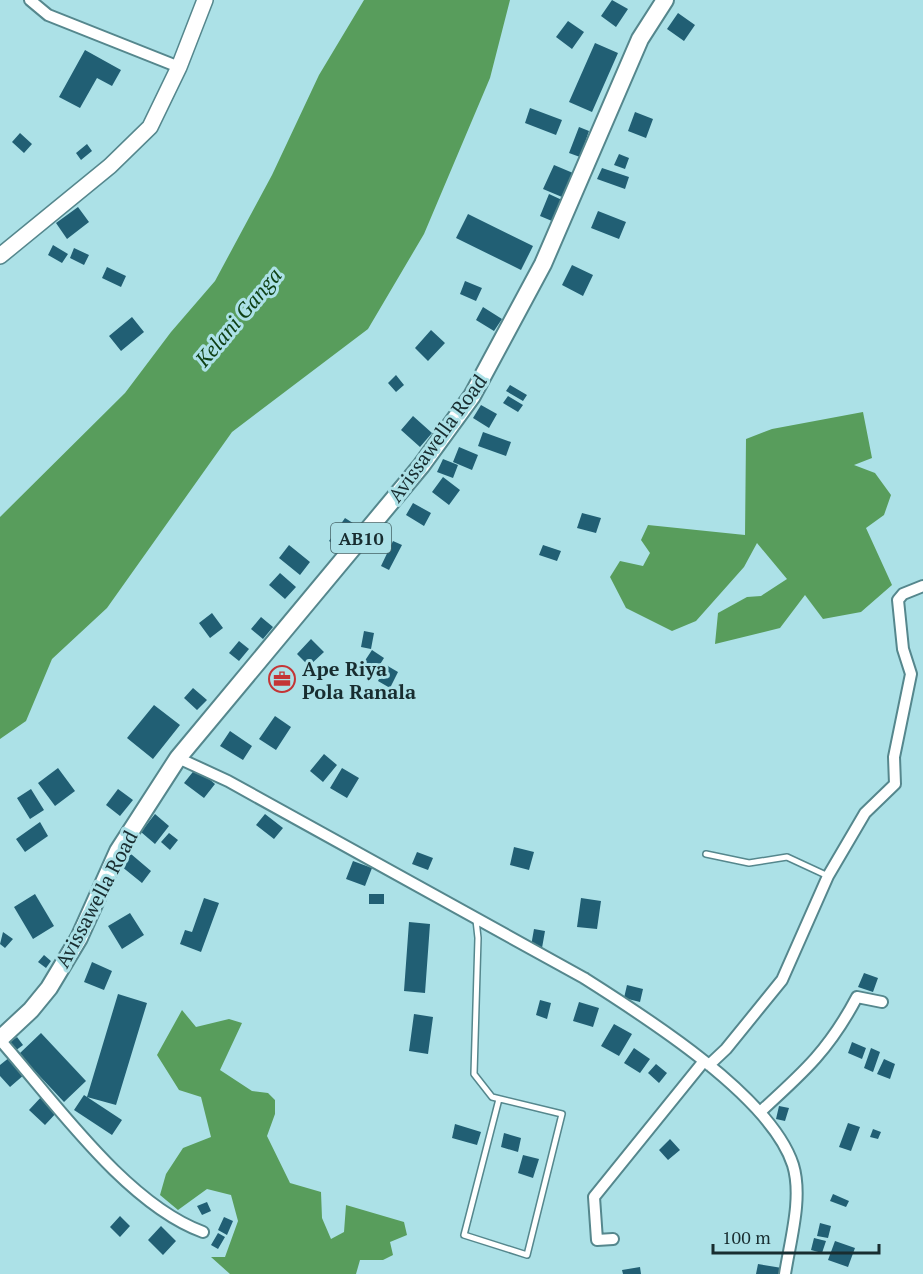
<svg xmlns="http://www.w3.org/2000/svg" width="923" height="1274" font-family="'PT Serif',serif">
  <rect width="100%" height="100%" fill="#ace1e7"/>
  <path fill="#589d5c" d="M364,0H510L490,78L424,234L368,329L232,432L107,608L52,659L26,721L0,739V517L125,393L171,332L215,281L272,175L319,75Z
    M863,412L872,458L854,465L875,473L891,495L884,515L866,528L892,585L861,612L823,619L805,595L780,628L715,644L718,613L747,597L761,596L787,579L757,543L744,567L696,621L672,631L626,608L610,577L620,561L643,566L650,553L641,540L648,525L745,535L746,439L772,429Z
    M182,1010L196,1027L229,1019L242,1023L220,1070L252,1091L268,1093L275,1100V1114L267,1136L290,1183L321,1192L322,1218L331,1239L344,1232L346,1205L404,1222L407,1235L390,1242L393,1255L383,1260H360L356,1274H230L211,1257H225L238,1221L231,1195L207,1189L178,1210L160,1195L166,1174L183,1148L211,1137L201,1097L179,1090L157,1055Z"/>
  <path fill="#215f74" d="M612,0L628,9L616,27L601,16Z
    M678,13L695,25L684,41L667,29Z
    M568,21L584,32L572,49L556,37Z
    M595,43L618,53L592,112L569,102Z
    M85,50L121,70L112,86L97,78L80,108L59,97Z
    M530,108L562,120L556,135L525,123Z
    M635,112L653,119L646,138L628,131Z
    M579,127L589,131L580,157L569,153Z
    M20,133L32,144L24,153L12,142Z
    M87,144L92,151L81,160L76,153Z
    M619,154L629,158L625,169L614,165Z
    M554,165L573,173L562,197L543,189Z
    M602,168L629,177L625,189L597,179Z
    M549,194L562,200L552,221L540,216Z
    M78,207L89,222L67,239L56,223Z
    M598,211L626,222L619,239L591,228Z
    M468,214L533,246L521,270L456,238Z
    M53,245L68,254L62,263L48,255Z
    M74,248L89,255L84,265L70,258Z
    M572,265L593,275L583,296L562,285Z
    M107,267L126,276L121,287L102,278Z
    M465,281L482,288L476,301L460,294Z
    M483,307L502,319L494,331L476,320Z
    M132,317L144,332L121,351L109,336Z
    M431,330L445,343L428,361L415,348Z
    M396,375L404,385L396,392L388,383Z
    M510,385L527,395L523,401L506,391Z
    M508,396L523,405L518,412L503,403Z
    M481,405L497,414L489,428L473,418Z
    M413,416L432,433L420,447L401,430Z
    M483,432L511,442L506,456L478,446Z
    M459,447L478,455L472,470L453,462Z
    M443,459L458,465L453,478L437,472Z
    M443,477L460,490L449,505L432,492Z
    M413,503L431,513L424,526L406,515Z
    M582,513L601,518L596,533L577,528Z
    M345,518L356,525L340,548L329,541Z
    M393,541L402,545L389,570L381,566Z
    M289,545L310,562L300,575L279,558Z
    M543,545L561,551L557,561L539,555Z
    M280,573L296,587L285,599L269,585Z
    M212,613L223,628L210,638L199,623Z
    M261,617L273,627L263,639L251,629Z
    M364,631L374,633L371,649L361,647Z
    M311,639L324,652L309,666L297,654Z
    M239,641L249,649L239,661L229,653Z
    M372,650L384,658L372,677L360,668Z
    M386,665L398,672L390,688L378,681Z
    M193,688L207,700L197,710L184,698Z
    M154,705L180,725L153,759L127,738Z
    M275,716L291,727L276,750L259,739Z
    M230,731L252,746L243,760L220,746Z
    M324,754L337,765L323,782L310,771Z
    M58,768L75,791L55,806L38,783Z
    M196,768L215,784L204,798L184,783Z
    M342,768L359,778L347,798L330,788Z
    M31,789L44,810L30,819L17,798Z
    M118,789L133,800L120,816L106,805Z
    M155,814L169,826L155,844L141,832Z
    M265,814L283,828L274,839L256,825Z
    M40,822L48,836L25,852L16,839Z
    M169,833L178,840L170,850L161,842Z
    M514,847L534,852L529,870L510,865Z
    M417,852L433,858L428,870L412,864Z
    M131,854L151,871L142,883L121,866Z
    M353,861L372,868L365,886L346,879Z
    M35,894L54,926L33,939L14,907Z
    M369,894H384V904H369Z
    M204,898L219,903L201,952L180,944L185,930L192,932Z
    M581,898L601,901L597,929L577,927Z
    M130,913L144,935L122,949L108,926Z
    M409,922L430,924L425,993L404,991Z
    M534,929L545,931L542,948L531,946Z
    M3,932L13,939L5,948L0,944Z
    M44,955L51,961L46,968L38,962Z
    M92,962L112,971L104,990L84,982Z
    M864,973L878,978L873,992L858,987Z
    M627,985L643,989L640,1002L624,998Z
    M118,994L147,1003L116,1105L87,1097Z
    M540,1000L551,1003L547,1019L536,1015Z
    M579,1002L599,1008L593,1027L573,1021Z
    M414,1014L433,1017L428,1054L409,1051Z
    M614,1024L632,1034L619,1056L601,1046Z
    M41,1033L86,1081L64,1102L19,1054Z
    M17,1037L23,1045L15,1051L9,1043Z
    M852,1042L866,1048L862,1059L848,1053Z
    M634,1048L650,1059L640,1073L624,1063Z
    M871,1048L880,1052L873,1072L864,1068Z
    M10,1057L25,1074L10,1087L0,1076V1065Z
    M884,1059L895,1064L890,1079L877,1074Z
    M656,1064L667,1073L659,1083L648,1073Z
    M43,1095L59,1110L45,1125L29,1110Z
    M84,1095L122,1120L112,1135L74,1110Z
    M779,1106L789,1108L785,1121L776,1119Z
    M848,1123L860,1127L851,1151L839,1147Z
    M455,1124L481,1132L477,1145L452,1138Z
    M873,1129L881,1132L878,1139L870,1137Z
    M504,1133L521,1138L518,1152L501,1147Z
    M670,1139L680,1150L668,1160L659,1150Z
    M523,1155L539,1159L533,1178L518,1173Z
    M833,1194L849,1201L846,1207L830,1201Z
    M207,1202L211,1211L202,1215L197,1206Z
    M120,1216L130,1226L120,1237L110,1227Z
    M224,1217L233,1221L227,1235L218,1230Z
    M820,1223L831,1226L828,1238L817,1236Z
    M161,1226L176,1241L163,1255L148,1240Z
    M218,1233L225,1237L218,1249L211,1245Z
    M814,1238L826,1241L822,1253L811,1250Z
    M835,1241L855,1248L848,1267L828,1260Z
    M758,1264L782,1268L781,1274H756Z
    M640,1267L641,1274H623L622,1270Z"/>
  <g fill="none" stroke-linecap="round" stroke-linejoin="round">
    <defs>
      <path id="lane" d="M706,854L749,863L787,857L828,876
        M476,920L478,938L474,1074L492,1097L562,1114L527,1255L464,1235L499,1099"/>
      <path id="street" d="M30,0L48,15L179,67
        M178,758L228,781L584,978C644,1016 771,1096 793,1165C803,1198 790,1241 785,1274
        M0,1040C54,1101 126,1204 203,1232
        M709,1065L726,1049L782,980L828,876L865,813L895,784L894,757L911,674L903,649L898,600L903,594L923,586
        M760,1112C804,1072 829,1050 857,997L882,1002
        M613,1239L597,1240L594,1197L704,1061"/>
      <path id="secondary" d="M0,256L110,166L150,127L179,67L205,0"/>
      <path id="primary" d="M0,1039L31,1010L49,988L79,938L118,851L178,758L421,466L472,396L543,264L640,39L665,0"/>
    </defs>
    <use href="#lane" stroke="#55878d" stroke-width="8"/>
    <use href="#street" stroke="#55878d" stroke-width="14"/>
    <use href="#secondary" stroke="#55878d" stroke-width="18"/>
    <use href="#primary" stroke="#55878d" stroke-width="20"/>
    <use href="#lane" stroke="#fff" stroke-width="5"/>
    <use href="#street" stroke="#fff" stroke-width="10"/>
    <use href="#secondary" stroke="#fff" stroke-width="15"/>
    <use href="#primary" stroke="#fff" stroke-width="16"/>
  </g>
  <defs>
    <symbol id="office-ring" viewBox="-11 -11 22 22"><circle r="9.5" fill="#ace1e7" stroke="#c43536" stroke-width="1.5"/><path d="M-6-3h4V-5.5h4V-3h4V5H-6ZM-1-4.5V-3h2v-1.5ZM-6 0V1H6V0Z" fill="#c43536"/></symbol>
  </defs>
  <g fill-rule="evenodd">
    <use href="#office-ring" x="267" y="664" width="30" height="30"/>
  </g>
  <g text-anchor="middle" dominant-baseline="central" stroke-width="6" stroke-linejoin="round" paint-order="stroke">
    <rect fill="#ace1e7" stroke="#446367" stroke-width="1.5" x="331" y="523" width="60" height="30" rx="4.5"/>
    <g font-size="18" font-weight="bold" fill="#182d30">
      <text x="361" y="538">AB10</text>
    </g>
    <g font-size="20" fill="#182d30" stroke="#ace1e7">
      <text transform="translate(437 438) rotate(-54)">Avissawella Road</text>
      <text transform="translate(96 899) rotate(-62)">Avissawella Road</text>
    </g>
    <g font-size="20" font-weight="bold" fill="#182d30" stroke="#ace1e7" text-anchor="start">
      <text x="302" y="668">Ape Riya<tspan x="302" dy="23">Pola Ranala</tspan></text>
    </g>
    <g font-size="21" font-style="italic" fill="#0f4116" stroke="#ace1e7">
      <text transform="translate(238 317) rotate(-50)">Kelani Ganga</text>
    </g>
  </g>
  <path d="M713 1244v9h166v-9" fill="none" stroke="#182d30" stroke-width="3"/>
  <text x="722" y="1244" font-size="18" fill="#182d30" stroke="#ace1e7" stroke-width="4.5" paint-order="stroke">100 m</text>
</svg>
